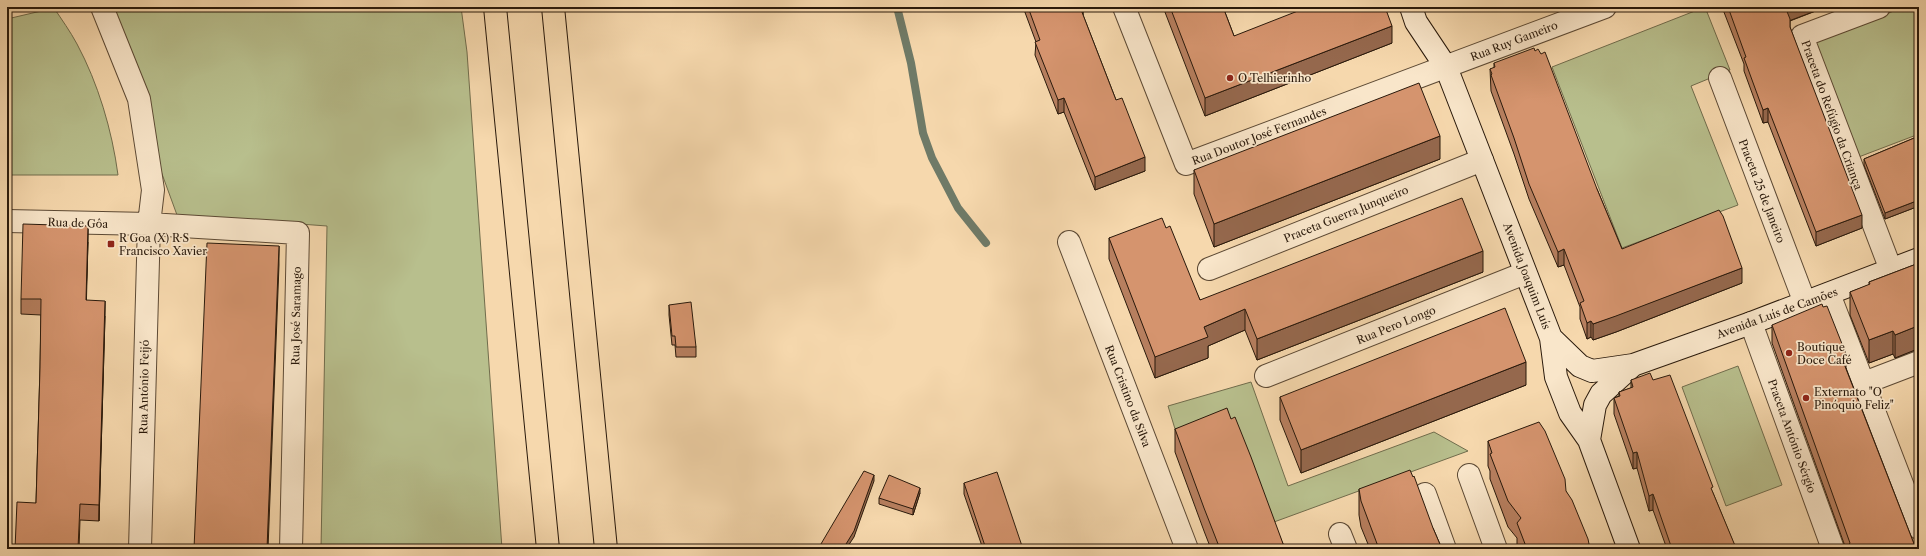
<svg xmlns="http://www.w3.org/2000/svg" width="1926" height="556" font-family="'Libre Caslon Text',serif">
  <rect width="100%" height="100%" fill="#f6d8ad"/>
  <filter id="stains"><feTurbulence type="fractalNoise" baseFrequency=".005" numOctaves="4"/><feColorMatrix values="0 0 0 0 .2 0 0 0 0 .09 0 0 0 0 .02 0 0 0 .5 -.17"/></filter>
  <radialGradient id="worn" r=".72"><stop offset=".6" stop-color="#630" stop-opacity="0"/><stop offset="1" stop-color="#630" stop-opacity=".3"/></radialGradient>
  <path fill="#b8bf8d" stroke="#706c4c" d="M101,7H461L467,52L502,549H321L327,226L177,215Z
    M1705,7L1730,70L1691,86L1738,205L1622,248L1552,67Z
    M1904,7H1919V134L1856,158L1812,43Z
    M54,8C62,20 70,31 77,44C98,83 112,130 118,175H7V19Z
    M1738,366L1782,485L1726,506L1682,387Z
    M1251,382L1288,486L1434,432L1468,451L1274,522L1179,442L1168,406Z"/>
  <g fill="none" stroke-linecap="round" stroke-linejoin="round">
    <path stroke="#6f7a67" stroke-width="8" d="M897,7L911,63L923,133L932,158L958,208L986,243"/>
    <defs>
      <path id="street" d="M102,7L139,99L153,190L149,224L140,549
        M1124,7L1186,164L1605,7
        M1879,7L1802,36L1891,270
        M1720,78L1805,303
        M7,221L149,224L298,233L291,549
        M1069,242L1187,549
        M1209,269L1482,160
        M1829,294L1919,528
        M1751,323L1833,549
        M1266,376L1525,273
        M1864,383L1919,362
        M1469,475L1496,549
        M1425,494L1445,549
        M1340,534L1346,549"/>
      <path id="secondary" d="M1411,7L1416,22L1446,67L1551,338L1556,377L1570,413L1589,440L1629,549
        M1551,338L1580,366L1592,371L1633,365L1751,323L1919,259
        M1589,440L1595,405L1601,394L1633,365"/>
      <path id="highway" d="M495,7L548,549
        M553,7L606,549"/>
    </defs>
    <use href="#street" stroke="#5c4934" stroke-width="24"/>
    <use href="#secondary" stroke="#29190b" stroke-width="24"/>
    <use href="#highway" stroke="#29190b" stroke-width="24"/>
    <use href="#street" stroke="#f9e6ca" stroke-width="22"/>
    <use href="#secondary" stroke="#f9e6ca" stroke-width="22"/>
    <use href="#highway" stroke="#f6d8ad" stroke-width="22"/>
  </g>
  <path fill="#b77f5f" stroke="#29190b" d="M1023,7H1086V9L1083,12V15L1116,100L1145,171L1095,190L1064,112L1058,114L1035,55L1036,42Z
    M1163,7H1223L1234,36L1392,43L1205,116Z
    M1722,7H1826L1790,21V27L1862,228L1816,246L1768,122L1763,123L1744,71V64Z
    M1494,63L1597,189L1622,249L1742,283L1616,332L1593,340L1591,337L1587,339L1580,319V307L1564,265L1558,267L1529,199L1514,154L1491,91L1490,69L1494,68Z
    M1919,136V206L1885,219L1864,165V159Z
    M1440,159L1214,247L1194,194V170Z
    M1166,228L1200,300L1483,272L1257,360L1245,330L1208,346V358L1155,378L1109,259V238Z
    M88,242L86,300L105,316L99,521L80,520L79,549H15L36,503L40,368L41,315L21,314V299Z
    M1919,263V351L1915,350L1895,358L1893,354L1869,363L1850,315V292L1869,285V282Z
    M669,305L696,347V357H676L675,345H672L669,315Z
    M1772,325L1846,368L1916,549H1846L1772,343Z
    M1631,380H1653L1713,493L1736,549H1667L1653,510L1649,511L1637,468L1633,469L1614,414V398L1619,396V392L1631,388Z
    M1526,385L1301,473L1280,420V397Z
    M1231,419L1285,549H1211L1204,531L1175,452V429Z
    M1488,441L1566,491L1590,549H1517V538L1508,527L1490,479V471L1488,466Z
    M964,483L1023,549H983L964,494Z
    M1359,489L1433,528L1442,549H1370L1361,527L1359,515Z
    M920,493L913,515L879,504V498Z"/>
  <path fill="#95684d" stroke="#29190b" d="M1078,7H1086V9L1083,12V15Z
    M1465,7H1476L1465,11Z
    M1791,7H1826L1786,22V9Z
    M1392,26V43L1205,116V98Z
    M1064,98V112L1058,114V100Z
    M1768,108V122L1763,123V110Z
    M1440,136V159L1214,247V224Z
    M1145,157V171L1095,190V177Z
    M1919,200V206L1885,219V213Z
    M1862,215V228L1816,246V232Z
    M88,226V242L86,316V300Z
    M279,246V265L268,549H267Z
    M1564,249V265L1558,267V252Z
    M1483,251V272L1257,360V339Z
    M1742,268V283L1616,332L1593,340V324Z
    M105,301V316L99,521V505Z
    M1245,309V330L1208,346V358L1155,378V357L1204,327Z
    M1591,321V337L1587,339V323Z
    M1915,327V350L1895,358V335Z
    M1893,331V354L1869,363V340Z
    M1846,354V372L1841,356Z
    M1526,362V385L1301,473V450Z
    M1637,452V468L1633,469V453Z
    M874,475V481L854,537L846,549H843Z
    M920,488V493L913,515V509Z
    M1653,494V510L1649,511V496Z"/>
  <path fill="#d5946e" stroke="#29190b" d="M1028,7H1080L1116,100L1122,98L1145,157L1095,177L1064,98L1058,100L1035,42L1040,40Z
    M1170,7H1223L1234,36L1308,7H1385L1392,26L1205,98Z
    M1728,7H1791L1786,9L1790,19V27L1862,215L1816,232L1768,108L1763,110L1744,58L1746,57Z
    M1534,48L1535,51L1538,49L1541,54L1545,52L1597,189L1622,249L1719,210L1723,216L1742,268L1616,316L1593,324L1591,321L1587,323L1580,303L1584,301L1564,249L1558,252L1529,184L1514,138L1491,75L1492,74L1490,69L1495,67L1494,63Z
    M1419,83L1440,136L1214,224L1194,170Z
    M1919,136V200L1885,213L1864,159Z
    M1462,198L1483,251L1257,339L1245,309L1204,327L1208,337L1155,357L1109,238L1162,218L1166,228L1170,226L1200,300Z
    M23,224L88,226L86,300L105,301L99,505L80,504L78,549H15L17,502L36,503L40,368L41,299H21Z
    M207,243L279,246L267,549H194Z
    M1919,263V327H1915L1895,335L1893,331L1869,340L1850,292L1870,284L1869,282Z
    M691,302L696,347H676L675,336H672L669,305Z
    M1822,304L1823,307L1827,306L1846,354L1841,356L1916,549H1846L1850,543L1772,325Z
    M1505,308L1526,362L1301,450L1280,397Z
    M1650,373L1653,380L1670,375L1713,487L1711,488L1736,548L1734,549H1672L1653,494L1649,496L1637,452L1633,453L1614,398L1620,396L1619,392L1633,387L1631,380Z
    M1227,408L1231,419L1235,417L1251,457L1285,549H1220L1204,508L1175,429Z
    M1539,422L1545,431L1565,479L1566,491L1572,500L1588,539L1590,549H1527L1517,523L1521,518L1508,501L1490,454L1492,453L1488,441Z
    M1410,470L1413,477L1414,476L1433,528L1442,549H1379L1361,501L1359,489Z
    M864,471L874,475L854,531L843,549H818Z
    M997,472L1023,549H986L964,483Z
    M889,475L920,488L913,509L879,498Z"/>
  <g fill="#8f2418" stroke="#f9e6ca" stroke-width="1.5">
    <circle cx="1230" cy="78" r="4"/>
    <rect x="107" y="240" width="8" height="8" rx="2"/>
    <circle cx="1789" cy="353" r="4"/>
    <circle cx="1806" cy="398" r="4"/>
  </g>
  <g text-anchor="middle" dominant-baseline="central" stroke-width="3.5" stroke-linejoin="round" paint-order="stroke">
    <g font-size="11" fill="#29190b" stroke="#f9e6ca">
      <text transform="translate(1514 41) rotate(-21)">Rua Ruy Gameiro</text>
      <text transform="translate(1832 115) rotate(70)">Praceta do Refúgio da Criança</text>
      <text transform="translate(1259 136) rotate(-21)">Rua Doutor José Fernandes</text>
      <text transform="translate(1762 191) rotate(69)">Praceta 25 de Janeiro</text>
      <text transform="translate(1346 214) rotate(-22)">Praceta Guerra Junqueiro</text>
      <text transform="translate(78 223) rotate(2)">Rua de Gôa</text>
      <text transform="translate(1527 276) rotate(69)">Avenida Joaquim Luís</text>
      <text transform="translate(1777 313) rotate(-20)">Avenida Luís de Camões</text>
      <text transform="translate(296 316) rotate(-89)">Rua José Saramago</text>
      <text transform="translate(1396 325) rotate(-22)">Rua Pero Longo</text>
      <text transform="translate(144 387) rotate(-89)">Rua António Feijó</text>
      <text transform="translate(1128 396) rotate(69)">Rua Cristino da Silva</text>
      <text transform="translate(1792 436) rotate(70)">Praceta António Sérgio</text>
    </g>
    <g font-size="11" fill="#29190b" stroke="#f9e6ca" text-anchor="start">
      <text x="1238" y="78">O Telhierinho</text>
      <text x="119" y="238">R Goa (X) R S<tspan x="119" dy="13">Francisco Xavier</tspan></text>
      <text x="1797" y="347">Boutique<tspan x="1797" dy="13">Doce Café</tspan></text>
      <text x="1814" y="392">Externato "O<tspan x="1814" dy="13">Pinóquio Feliz"</tspan></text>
    </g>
  </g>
  <rect width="1926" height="556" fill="none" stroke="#f6d8ad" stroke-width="24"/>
  <rect x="8" y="8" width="1910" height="540" fill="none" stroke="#29190b" stroke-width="2"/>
  <rect x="12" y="12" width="1902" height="532" fill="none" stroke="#29190b"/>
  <rect width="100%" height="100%" filter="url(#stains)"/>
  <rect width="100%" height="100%" fill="url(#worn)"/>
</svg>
